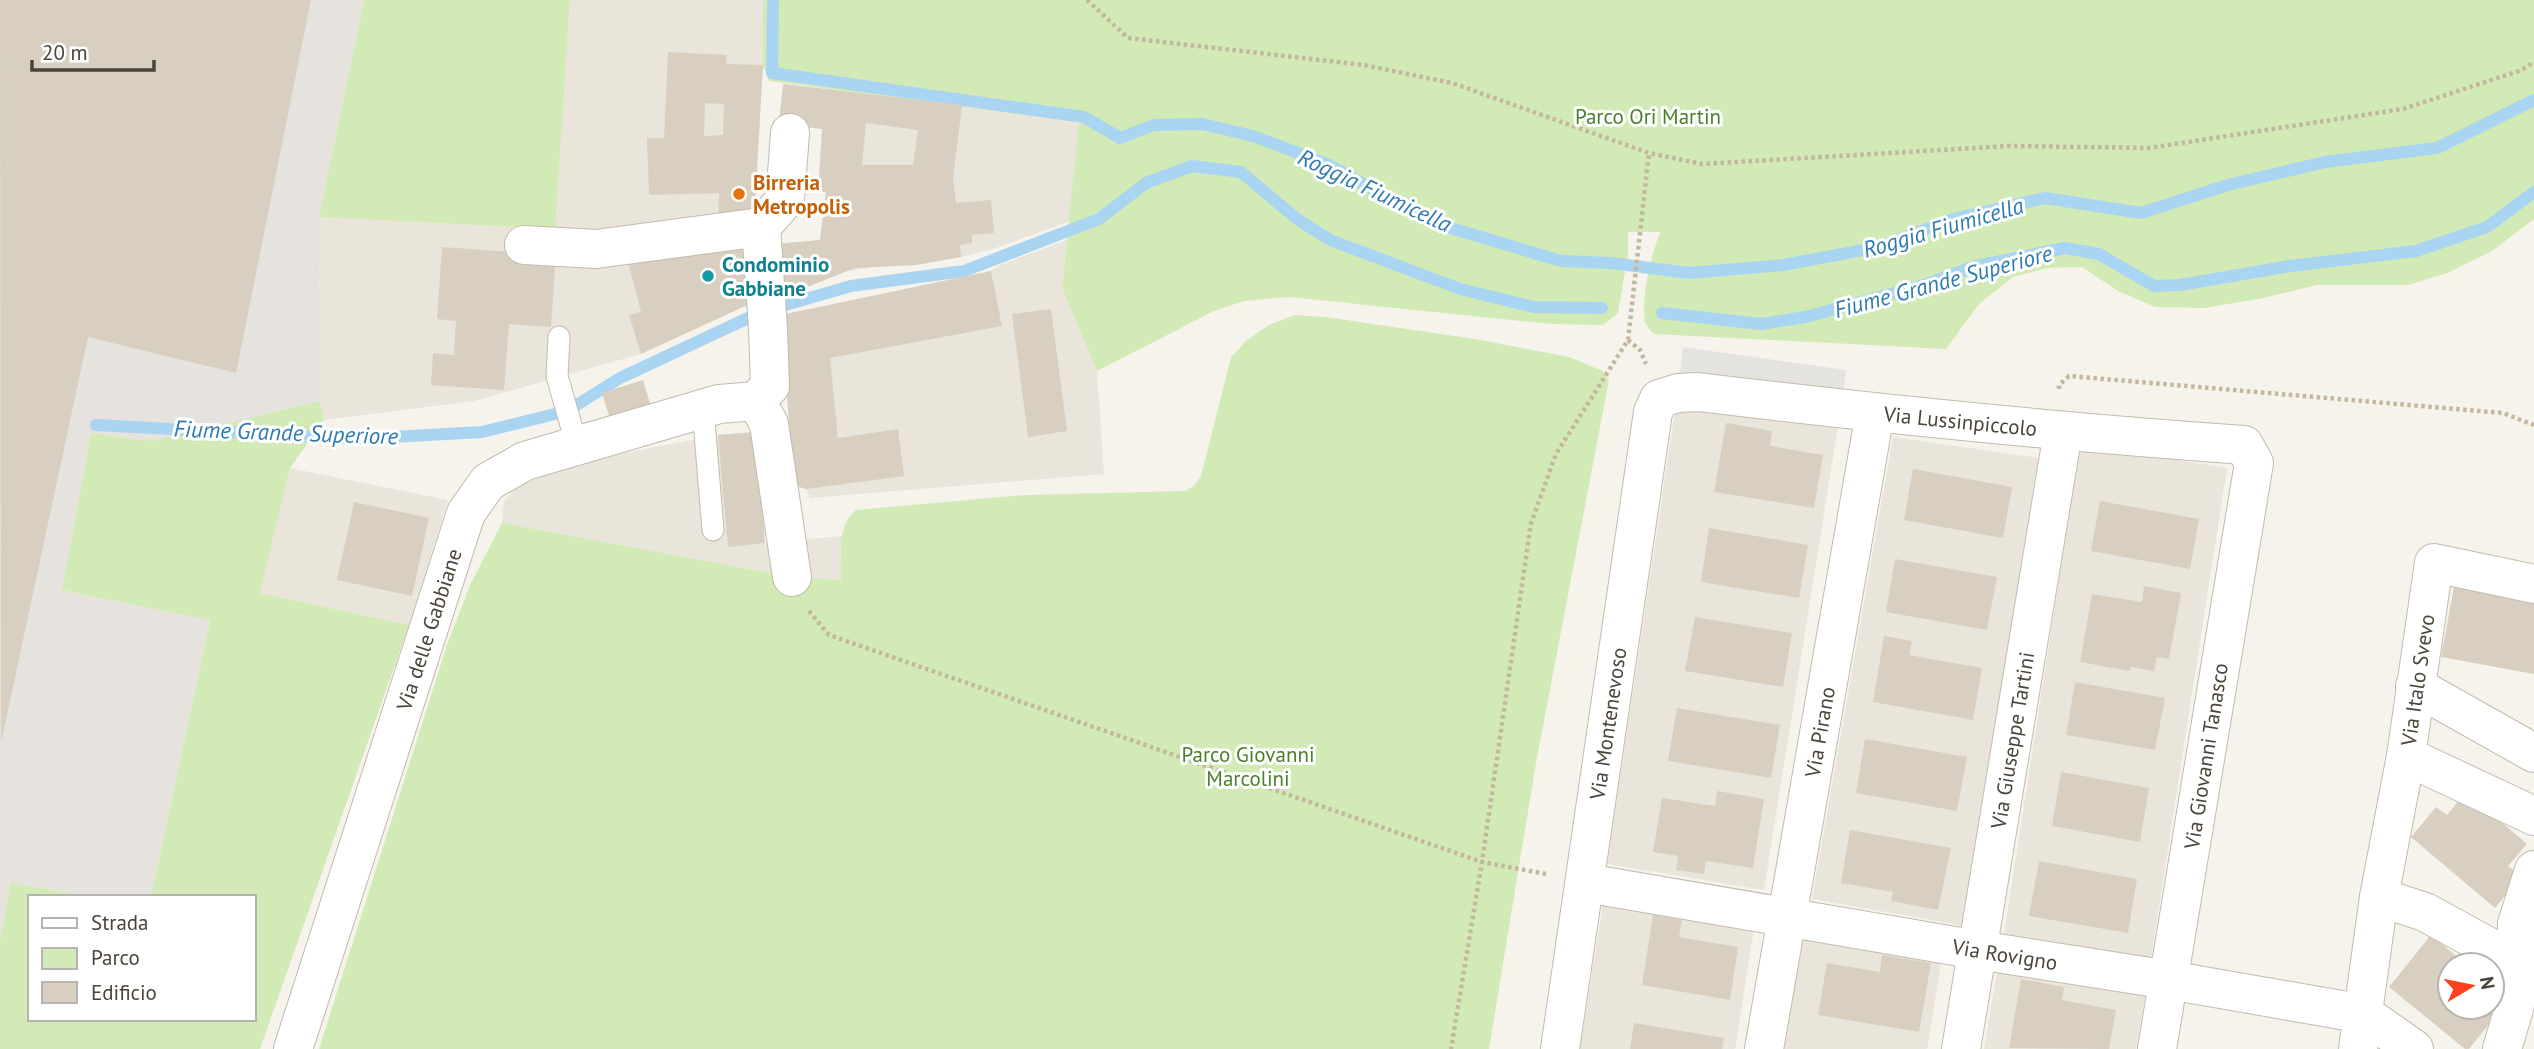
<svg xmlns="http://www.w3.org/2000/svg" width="2534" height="1049" font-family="'PT Sans',sans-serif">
  <rect width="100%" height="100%" fill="#f6f3ec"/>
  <path fill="#eae5da" d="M570,0H763V65L754,221L681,334L641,354L474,401L324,420L320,401L319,217L554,229Z
    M783,84L962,105L1079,121L1070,221L993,249L961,257L916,265L879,266L843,272L776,244L820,240L826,192L818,191L822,129L779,124Z
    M1067,240L1062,288L1097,371L1104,474L810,498L807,490L796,486L793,476L781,315L991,271L1000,265Z
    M1676,405L1838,426L1764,890L1607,864Z
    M756,432L765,543L842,536V580L792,577L502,523L504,501L518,487L544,475L599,458L718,435Z
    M1893,437L2047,459L1965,926L1812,899Z
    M2080,444L2227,468L2151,958L2004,934Z
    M290,468L448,500L409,625L260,593Z
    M1603,904L1754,929L1735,1049H1580Z
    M1795,934L1942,957L1927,1049H1777Z
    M1998,966L2146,991L2136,1049H1984Z"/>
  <path fill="#e6e2dd" d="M0,0H364L319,217L320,401L152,441L91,433L62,590L210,619L151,897H94L10,883L0,942Z"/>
  <path fill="#d2eab5" d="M364,0H570L555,229L319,217Z
    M763,0H2534V219L2492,251L2447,273L2408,285H2317L2263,298L2204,308L2155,307L2118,291L2082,267L2048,268L2013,277L1979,304L1946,349L1654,334C1650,330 1646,326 1645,321C1641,300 1651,251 1661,232H1628V254L1618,313L1603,325L1551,324L1289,297L1244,301L1214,311L1097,371L1062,288L1079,122L769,81L763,65Z
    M1295,315L1326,317L1481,340L1569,357L1603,371L1609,380L1536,763L1489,1049H319L447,645L470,585L502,523L792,577L841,580C843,556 835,528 856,510L1024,495L1185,491L1194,486L1201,476L1231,357L1247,340L1269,325Z
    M320,401L324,420L290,468L260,593L409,625L260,1049H0V942L10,883L94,897H30V1019H254V897H151L210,620L62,590L91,433L152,441Z"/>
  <path fill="#e5e3e0" d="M1683,347L1846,370L1843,396L1680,373Z"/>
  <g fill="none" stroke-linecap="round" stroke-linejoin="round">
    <path stroke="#a9d4f2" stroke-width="12" d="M773,0L772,73L1084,117L1120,138L1154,125L1202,124L1253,136L1327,164L1434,223L1561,261L1611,263L1689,273L1783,265L1879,247L1953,219L2045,198L2141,213L2228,185L2325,162L2437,148L2534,100
      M1662,313L1761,324L1805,317L1924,285L1976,266L2065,248L2099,254L2154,286L2180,285L2290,266L2416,251L2487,227L2534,192
      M96,425L356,439L482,432L567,411L620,378L761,312L851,286L964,271L1099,219L1146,183L1192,166L1241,172L1297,219L1330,240L1460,289L1534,307L1602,308"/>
  </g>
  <path fill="#d8cfc1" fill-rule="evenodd" d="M0,0H311L236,373L88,337L1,743Z
    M668,52L727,55L726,64L763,65L754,221L718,223L719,193L649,195L647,138H664ZM705,103L724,104L723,135L704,136Z
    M783,84L962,105L953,178L956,203L991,200L994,233L972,235V243L960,245L961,257L916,265L855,268L782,297L776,244L820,240L826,192L818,191L822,129L779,124ZM866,123L918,130L913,165H862Z
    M743,236L754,302L641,354L629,315L641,312L627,258Z
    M442,247L556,255L551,327L509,324L504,390L431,385L433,353L454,355L456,321L437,319Z
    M991,271L1002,326L830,358L838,438L898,429L904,476L807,489L796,486L793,476L781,315Z
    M1051,309L1067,431L1028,437L1012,314Z
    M643,380L652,410L611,422L602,393Z
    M1726,423L1772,431L1770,446L1823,455L1814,508L1714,492Z
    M756,432L765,543L728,547L718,435Z
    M1913,469L2012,487L2003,538L1904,520Z
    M2100,501L2199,519L2190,569L2091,551Z
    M354,502L429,518L412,596L337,580Z
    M1709,528L1808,545L1799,598L1701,582Z
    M1895,559L1997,577L1987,630L1886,612Z
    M2144,586L2181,593L2169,659L2157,657L2154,671L2130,667V671L2080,662L2092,594L2142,602Z
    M2454,587L2534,602V674L2441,657Z
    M1695,617L1792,633L1783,687L1685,671Z
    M1884,636L1912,641L1909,655L1982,668L1973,720L1873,702Z
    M2075,682L2165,698L2155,750L2066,735Z
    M1677,708L1780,725L1771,778L1668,761Z
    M1865,739L1967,757L1957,811L1856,793Z
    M2061,772L2149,788L2140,842L2052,826Z
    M1717,791L1764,799L1753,868L1706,861L1704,874L1676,870L1678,856L1653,852L1662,798L1715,806Z
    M2466,792L2527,844L2508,866L2521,876L2495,908L2411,837L2436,807L2447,815Z
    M1850,830L1951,848L1938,910L1891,901L1893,892L1841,883Z
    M2039,861L2137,879L2128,933L2029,916Z
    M1653,915L1682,920L1679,937L1738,947L1730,1000L1642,985Z
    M2431,935L2467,965H2450V1007H2492V985L2509,999L2469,1049H2465L2389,987Z
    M1882,955L1931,963L1919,1032L1818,1015L1827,963L1880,972Z
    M2021,979L2064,987L2062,1000L2116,1010L2109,1049L2009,1048Z
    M1634,1023L1724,1038L1722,1049H1630Z"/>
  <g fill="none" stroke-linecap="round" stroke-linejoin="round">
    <defs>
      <path id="lane" d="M559,337L557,376L577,446
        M703,409L713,530"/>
      <g id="street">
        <path d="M524,245L596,249L761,227L785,200L790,133"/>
        <path d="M756,401L769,424L792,577"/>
        <path d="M2415,686L2534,753"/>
        <path d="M2406,756L2534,816"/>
        <path id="s1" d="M1586,883L1978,950L2169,980L2364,1014L2414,1049"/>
        <path d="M2379,897L2425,912L2516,962L2534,968"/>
        <path id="s2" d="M293,1049L466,513L488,482L525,461L719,404L756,401L770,386L768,328L761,227"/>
        <path id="s3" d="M1560,1049L1653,412L1659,399L1678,393L1698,392C1879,414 2061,432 2244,445L2254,463L2157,1049"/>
        <path id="s4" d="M1764,1049L1875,413"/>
        <path id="s5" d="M1961,1049L2063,432"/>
        <path id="s6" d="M2358,1049L2379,897L2406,756L2434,563L2534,584"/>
        <path d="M2502,1049L2515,1005L2517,924L2534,870"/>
      </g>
    </defs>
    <use href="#lane" stroke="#c2bbae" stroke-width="23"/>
    <use href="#street" stroke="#c2bbae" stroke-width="40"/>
    <path stroke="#c4b79f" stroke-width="4.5" stroke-dasharray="3.5 3.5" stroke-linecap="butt" d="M1087,0L1128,38L1364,65L1452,83L1649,153L1702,164L2009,146L2149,148L2403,109L2522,70L2534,62
      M1628,340L1640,350L1646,364
      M2059,389V385L2069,376L2503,413L2534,425
      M809,611L829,635L1482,862L1451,1049
      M1546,874L1482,862L1531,523L1556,454L1628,340L1649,153"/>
    <use href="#lane" stroke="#fff" stroke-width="21"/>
    <use href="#street" stroke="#fff" stroke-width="38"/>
  </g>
  <circle fill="#e8710a" stroke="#fff" stroke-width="2.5" cx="739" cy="194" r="7"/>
  <circle fill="#0f9aa8" stroke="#fff" stroke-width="2.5" cx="708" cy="276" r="7"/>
  <g text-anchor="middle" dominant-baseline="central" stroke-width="6" stroke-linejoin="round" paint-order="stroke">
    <g font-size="21" fill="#4a7f2a" stroke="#fff">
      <text x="1648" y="116">Parco Ori Martin</text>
      <text x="1248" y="754">Parco Giovanni<tspan x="1248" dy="24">Marcolini</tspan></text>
    </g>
    <g font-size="21" font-weight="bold" fill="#c56008" stroke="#fff" text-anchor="start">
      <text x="753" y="182">Birreria<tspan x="753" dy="24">Metropolis</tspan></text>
    </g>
    <g font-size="21" font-weight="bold" fill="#0d838f" stroke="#fff" text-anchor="start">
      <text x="722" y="264">Condominio<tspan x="722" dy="24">Gabbiane</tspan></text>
    </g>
    <g font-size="21" fill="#4b4439" stroke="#fff">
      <text stroke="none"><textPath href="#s3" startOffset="962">Via Lussinpiccolo</textPath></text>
      <text stroke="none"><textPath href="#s2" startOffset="441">Via delle Gabbiane</textPath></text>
      <text stroke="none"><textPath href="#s6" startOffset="374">Via Italo Svevo</textPath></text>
      <text stroke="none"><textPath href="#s3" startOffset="329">Via Montenevoso</textPath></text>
      <text stroke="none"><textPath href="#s4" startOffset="322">Via Pirano</textPath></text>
      <text stroke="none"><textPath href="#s5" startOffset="313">Via Giuseppe Tartini</textPath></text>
      <text transform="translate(2206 756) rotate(-81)">Via Giovanni Tanasco</text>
      <text stroke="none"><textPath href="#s1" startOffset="425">Via Rovigno</textPath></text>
    </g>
    <g font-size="23" font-style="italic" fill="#2e7ab2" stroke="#fff">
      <text transform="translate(1375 190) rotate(25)">Roggia Fiumicella</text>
      <text transform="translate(1943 227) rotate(-16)">Roggia Fiumicella</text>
      <text transform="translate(1943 281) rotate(-15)">Fiume Grande Superiore</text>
      <text transform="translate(286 432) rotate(2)">Fiume Grande Superiore</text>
    </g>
  </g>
  <rect x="28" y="895" width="228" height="126" fill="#ffffff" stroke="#b7b4b0" stroke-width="2"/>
  <rect x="42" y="918" width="35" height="10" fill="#ffffff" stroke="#b7b4b0" stroke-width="2"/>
  <text x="91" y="930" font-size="21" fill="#4b4439">Strada</text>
  <rect x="42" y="948" width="35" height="21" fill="#d2eab5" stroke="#b7b4b0" stroke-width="2"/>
  <text x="91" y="965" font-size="21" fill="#4b4439">Parco</text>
  <rect x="42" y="982" width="35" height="21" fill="#d8cfc1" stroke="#b7b4b0" stroke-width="2"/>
  <text x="91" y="1000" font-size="21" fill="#4b4439">Edificio</text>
  <g transform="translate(2471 986) rotate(80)"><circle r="33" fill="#ffffff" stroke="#b7b4b0" stroke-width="2"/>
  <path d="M0-5L12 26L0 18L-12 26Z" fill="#fc3f1d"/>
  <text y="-10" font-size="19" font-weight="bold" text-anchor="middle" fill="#4b4439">N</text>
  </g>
  <path d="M32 60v10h122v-10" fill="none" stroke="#4b4439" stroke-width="3.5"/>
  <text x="42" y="60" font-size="21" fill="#4b4439" stroke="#ffffff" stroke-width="5" paint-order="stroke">20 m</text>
</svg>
